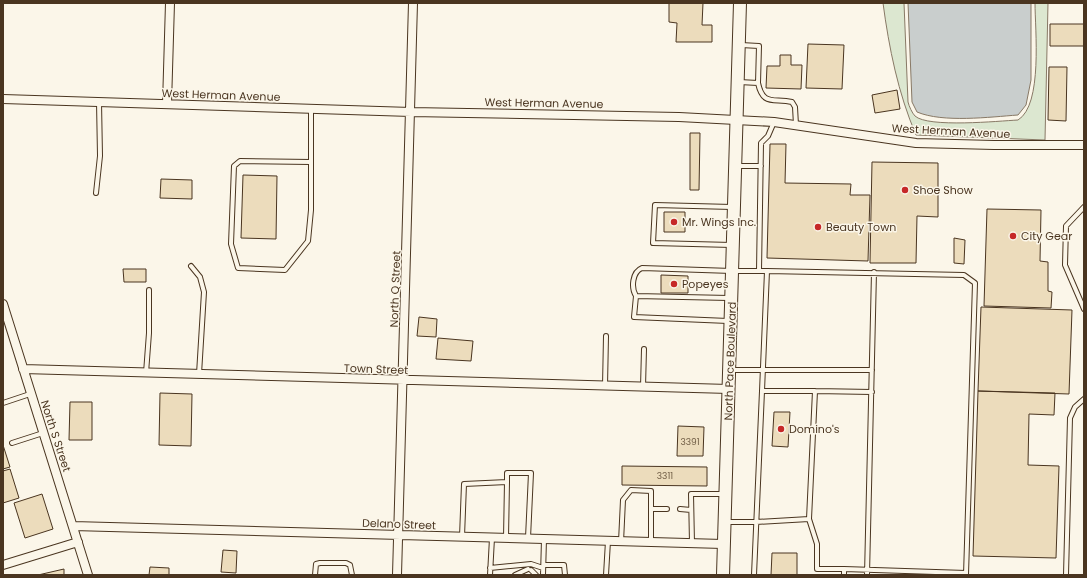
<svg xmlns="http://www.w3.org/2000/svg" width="1087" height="578" font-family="Poppins,sans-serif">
  <rect width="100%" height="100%" fill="#fbf6e9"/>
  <path fill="#dce7d0" stroke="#887966" d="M883,3H904L908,102C909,106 912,113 915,116C928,128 999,121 1018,120C1043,105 1035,29 1035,3H1048L1045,140L916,135C898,93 889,48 883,3Z"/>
  <path fill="#c9cecd" stroke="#887966" d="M908,3H1031V80L1026,105L1018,115C990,117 943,123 917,112L912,102Z"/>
  <path fill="#ecdcbc" stroke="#4a3520" d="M669,3H703L702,25H712V42H676L677,23L669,22Z
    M1050,24H1084V46H1050Z
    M808,44L844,45L842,89L806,88Z
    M780,55H791V65H802L801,89L766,88L767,66H780Z
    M1049,67H1067L1066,121L1048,120Z
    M897,90L900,109L875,113L872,95Z
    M690,133H700L699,190H690Z
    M770,144H786L785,183L851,184L850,195H870L868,261L767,258Z
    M872,162L938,163V217L917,216L916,263H870Z
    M243,175L277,176L276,239L241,238Z
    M161,179L192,180V199L160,198Z
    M987,209L1041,210L1040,261L1048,262V291L1052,292L1051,308L984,306Z
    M664,212H685V232H664Z
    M954,238L965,240L964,264L954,263Z
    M123,269H146V282H124Z
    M661,275L688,276V293H661Z
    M981,307L1072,310L1069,394L978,391Z
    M419,317L437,319L436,337L417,336Z
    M438,338L473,341L471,361L436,359Z
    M978,391L1055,393L1054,415L1029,414L1028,465L1059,466L1056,558L973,556Z
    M160,393L192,394L191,446L159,445Z
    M70,402H92V440H69Z
    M774,412H790L788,447L772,446Z
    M678,426L704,427L703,456H677Z
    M3,445L10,467L3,469Z
    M622,466L707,467V486L622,485Z
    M10,469L19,498L3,503V471Z
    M42,494L53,529L25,538L14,503Z
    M223,550L237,551L236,573L221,572Z
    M772,553H797V575H771Z
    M150,567L169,568V575H149Z
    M64,569V575H38Z"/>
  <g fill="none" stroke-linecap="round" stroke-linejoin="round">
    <defs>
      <path id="lane" d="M739,82L758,83L759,46L741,45
        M758,83C763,106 773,98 792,102L795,107L796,125
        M311,162L240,161L234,166L231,244L238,268L285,270L308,241L311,210V109
        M736,166H761
        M96,193L100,156L99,102
        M732,207L655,205L653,243L732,245
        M1084,207L1066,226L1065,265L1084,309
        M191,266L200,277L204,292L199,374
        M759,271L761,143L768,136L774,122
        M636,296L634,317L728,321
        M729,298L636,296C631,288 632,272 642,268L732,271H767
        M731,370H872
        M146,373L149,333V290
        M605,386L606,336
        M643,387L644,349
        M815,391L872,392
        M3,403L30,394
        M12,443L43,433
        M652,509H667
        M680,509L691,510
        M727,522H756L809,519
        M462,537L464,484L507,482V473H531L528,538
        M506,538L507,482
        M621,542L623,500L631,490L651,491V542
        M692,543L691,494H724
        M544,565H564L565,575
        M490,568L531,564L543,568
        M844,569L966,573
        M531,570L536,575
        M315,575L316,564L320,563H346L350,565L352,575
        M490,575L492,538
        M515,575L528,569
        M543,575L544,539
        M606,575L608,541
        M754,575L762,391
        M844,575V569H817V544L809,519L815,391H762L767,271L964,275L975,283L966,575
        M867,575L874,272
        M1066,575L1070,418L1075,407L1084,399"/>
      <path id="street" d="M3,99L411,112L679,117L774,122L916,143L994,145H1084
        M167,104L170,3
        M3,304L88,575
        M23,369L729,389
        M73,526L723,544
        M3,565L78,542
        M397,575L413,3"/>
      <path id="secondary" d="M723,575L740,3"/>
    </defs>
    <use href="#lane" stroke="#4a3520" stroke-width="6"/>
    <use href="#street" stroke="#4a3520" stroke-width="10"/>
    <use href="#secondary" stroke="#4a3520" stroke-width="14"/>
    <use href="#lane" stroke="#fbf6e9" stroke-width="4"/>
    <use href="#street" stroke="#fbf6e9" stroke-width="8"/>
    <use href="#secondary" stroke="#fbf6e9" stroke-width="12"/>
  </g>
  <g fill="#c62828" stroke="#fbf6e9" stroke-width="1.5">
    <circle cx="905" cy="190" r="4"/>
    <circle cx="674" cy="222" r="4"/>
    <circle cx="818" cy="227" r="4"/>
    <circle cx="1013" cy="236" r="4"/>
    <circle cx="674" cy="284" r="4"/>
    <circle cx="781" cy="429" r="4"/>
  </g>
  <g text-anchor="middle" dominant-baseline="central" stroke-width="3" stroke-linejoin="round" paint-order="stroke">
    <g font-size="9" fill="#725f47">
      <text x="690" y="442">3391</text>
      <text x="665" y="476">3311</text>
    </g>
    <g font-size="11" fill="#4a3520" stroke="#fbf6e9">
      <text transform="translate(221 95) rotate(2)">West Herman Avenue</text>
      <text transform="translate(544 103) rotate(1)">West Herman Avenue</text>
      <text transform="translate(951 131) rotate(3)">West Herman Avenue</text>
      <text transform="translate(395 289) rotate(-88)">North Q Street</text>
      <text transform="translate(730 361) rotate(-88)">North Pace Boulevard</text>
      <text transform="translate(376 369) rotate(2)">Town Street</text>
      <text transform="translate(56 436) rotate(72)">North S Street</text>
      <text transform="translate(399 524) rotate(2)">Delano Street</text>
    </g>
    <g font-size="11" fill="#4a3520" stroke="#fbf6e9" text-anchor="start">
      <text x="913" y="190">Shoe Show</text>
      <text x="682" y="222">Mr. Wings Inc.</text>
      <text x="826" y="227">Beauty Town</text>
      <text x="1021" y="236">City Gear</text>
      <text x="682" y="284">Popeyes</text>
      <text x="789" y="429">Domino's</text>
    </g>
  </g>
  <rect width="1087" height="578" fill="none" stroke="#4a3520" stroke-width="8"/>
</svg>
